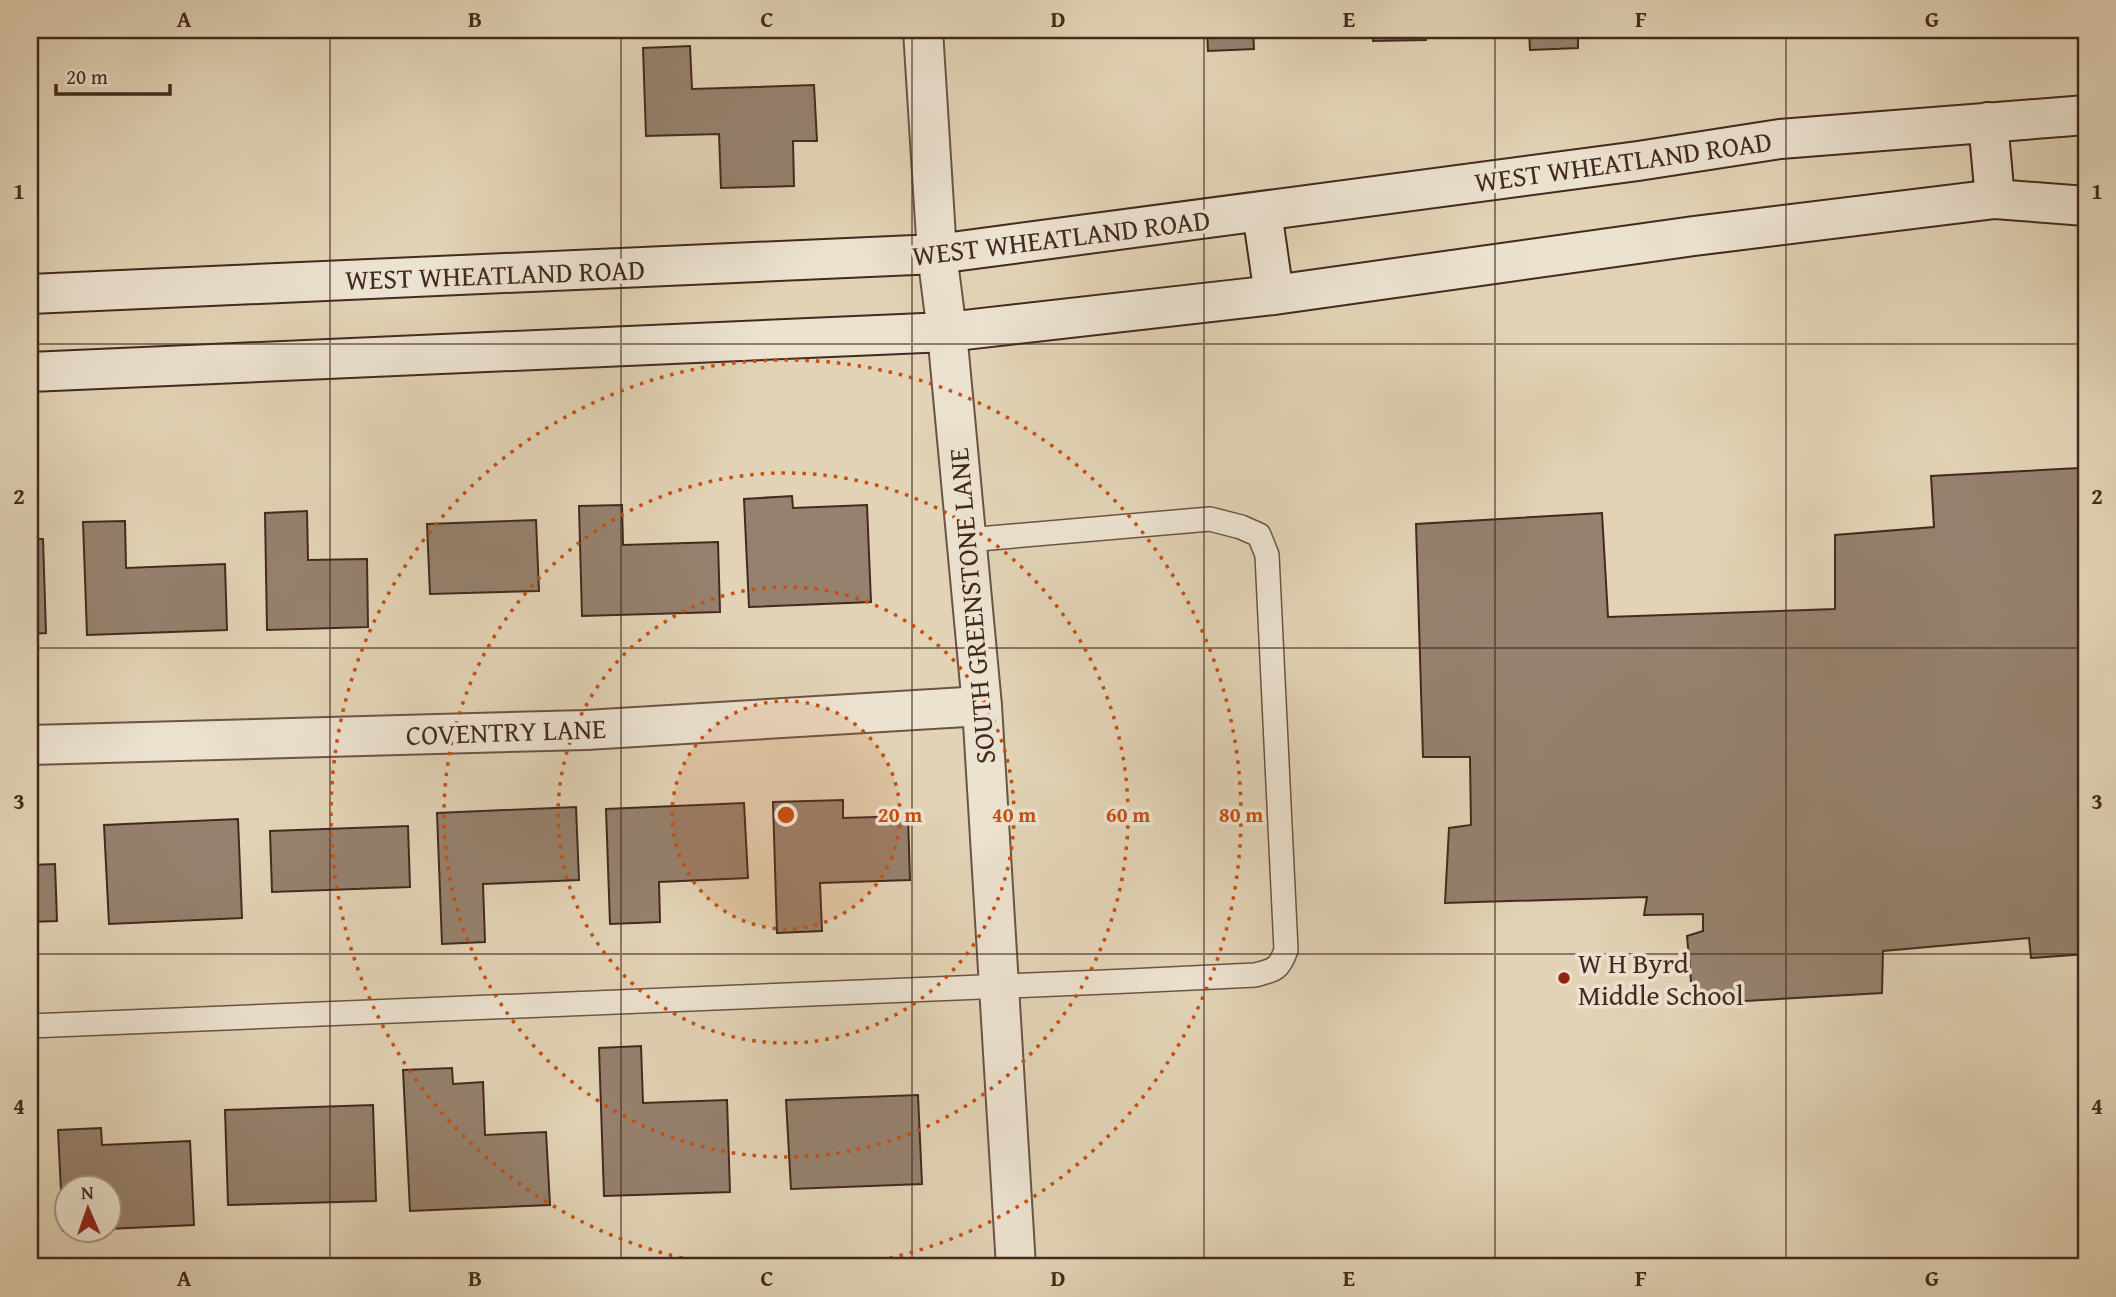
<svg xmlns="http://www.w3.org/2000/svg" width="2116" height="1297" font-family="'Gentium Book Plus',serif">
  <rect width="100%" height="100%" fill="#e2d3b6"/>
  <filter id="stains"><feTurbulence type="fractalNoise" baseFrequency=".00286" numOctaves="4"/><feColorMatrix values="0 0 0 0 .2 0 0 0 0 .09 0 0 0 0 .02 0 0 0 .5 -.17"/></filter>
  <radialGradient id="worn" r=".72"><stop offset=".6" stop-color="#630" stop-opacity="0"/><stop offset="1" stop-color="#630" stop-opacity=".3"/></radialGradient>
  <path fill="#96816e" stroke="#43291f" stroke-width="2" d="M990,30H1110V33L991,37Z
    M1207,30H1253L1254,49L1208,51Z
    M1373,30H1426V40L1373,41Z
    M1529,30H1578V48L1530,50Z
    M690,46L692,89L814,85L817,141H793L794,186L721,188L719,134L646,136L643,48Z
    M2079,459H2086V954L2031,958L2029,938L1883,951L1882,993L1693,1004L1687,936L1703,931V914L1644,915L1647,897L1445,903L1449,828L1471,825L1470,757H1423L1416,524L1602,513L1608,617L1835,609V535L1934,527L1931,476L2079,468Z
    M792,496L793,508L867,505L871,602L749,607L744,499Z
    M622,505L623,545L718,542L720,612L582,616L579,506Z
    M307,511L308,560L367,559L368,627L267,630L265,513Z
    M536,520L539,591L430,594L427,524Z
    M125,521L126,568L225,564L227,630L87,635L83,522Z
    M30,539H43L46,633L30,634Z
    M843,800V818L908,816L910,880L820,883L822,931L777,933L773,802Z
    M744,803L748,878L659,882L660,922L610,924L606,809Z
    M576,807L579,880L483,884L485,942L442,944L437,813Z
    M238,819L242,918L109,924L104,825Z
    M408,826L410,887L272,892L270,831Z
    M55,864L57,921L30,922V865Z
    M641,1046L643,1103L727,1100L730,1192L604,1196L599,1048Z
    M452,1068L453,1084L483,1082L485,1135L546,1132L550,1205L410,1211L403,1070Z
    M918,1095L922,1184L791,1189L786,1100Z
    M373,1105L376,1201L228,1205L225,1110Z
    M101,1128L102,1145L190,1141L194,1225L108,1229V1188H66V1230H78L63,1231L58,1130Z"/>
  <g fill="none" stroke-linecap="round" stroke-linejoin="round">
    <defs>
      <path id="service" d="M30,1026L1129,981L1255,975C1274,970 1279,970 1286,950L1267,555L1259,535L1241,527L1210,519L967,540"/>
      <path id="minor" d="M30,745L586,730L982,706"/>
      <path id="tertiary" d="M923,30L937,254L947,332L982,706L1016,1267"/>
      <path id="secondary" d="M1988,122L1995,199
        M1262,212L1274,295
        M30,294L937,254L1638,161L1780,139L2086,115
        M30,372L947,332L1274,295L1694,236L1995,199L2086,206"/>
    </defs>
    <use href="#service" stroke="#6b5445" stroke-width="26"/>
    <use href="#minor" stroke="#6b5445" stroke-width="42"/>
    <use href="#tertiary" stroke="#6b5445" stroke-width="42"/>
    <use href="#secondary" stroke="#43291f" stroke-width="42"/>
    <use href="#service" stroke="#ece2d0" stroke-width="23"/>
    <use href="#minor" stroke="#ece2d0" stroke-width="38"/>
    <use href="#tertiary" stroke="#ece2d0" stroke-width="38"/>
    <use href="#secondary" stroke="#ece2d0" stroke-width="38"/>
  </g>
  <path fill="none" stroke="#43291f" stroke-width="2" stroke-opacity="0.55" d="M330,30V1267M621,30V1267M912,30V1267M1204,30V1267M1495,30V1267M1786,30V1267M30,344H2086M30,648H2086M30,954H2086"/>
  <circle cx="786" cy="815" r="114" fill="#c74f10" fill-opacity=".12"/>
  <g fill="none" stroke="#c74f10" stroke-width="3.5" stroke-dasharray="3.5 7">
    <circle cx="786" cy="815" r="114"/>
    <circle cx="786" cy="815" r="228"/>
    <circle cx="786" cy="815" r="342"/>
    <path d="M734 1267A455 455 0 1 1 838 1267"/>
  </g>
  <circle fill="#8f2418" stroke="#ece2d0" stroke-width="2.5" cx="1564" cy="978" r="7"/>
  <g text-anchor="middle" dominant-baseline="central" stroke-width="7" stroke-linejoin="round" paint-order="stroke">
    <g font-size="28" fill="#43291f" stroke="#ece2d0">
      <text transform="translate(1623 161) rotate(-8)">WEST WHEATLAND ROAD</text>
      <text transform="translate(1061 237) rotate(-7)">WEST WHEATLAND ROAD</text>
      <text transform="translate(495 274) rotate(-2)">WEST WHEATLAND ROAD</text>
      <text transform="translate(971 606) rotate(-95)">SOUTH GREENSTONE LANE</text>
      <text transform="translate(506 731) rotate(-2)">COVENTRY LANE</text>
    </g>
    <g font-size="28" fill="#43291f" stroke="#ece2d0" text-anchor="start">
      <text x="1578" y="962">W H Byrd<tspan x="1578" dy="32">Middle School</tspan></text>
    </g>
  </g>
  <circle cx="786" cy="815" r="10" fill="#c74f10" stroke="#ece2d0" stroke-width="3.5"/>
  <g font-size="21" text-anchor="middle" font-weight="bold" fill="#c74f10" stroke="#ece2d0" stroke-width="7" stroke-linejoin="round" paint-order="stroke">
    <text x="900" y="822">20 m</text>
    <text x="1014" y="822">40 m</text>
    <text x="1128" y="822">60 m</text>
    <text x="1241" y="822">80 m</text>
  </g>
  <rect width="2116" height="1297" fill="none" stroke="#e2d3b6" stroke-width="77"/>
  <g transform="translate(88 1209) rotate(358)"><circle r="33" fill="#ece2d0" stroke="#a89889" stroke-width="2"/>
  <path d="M0-5L12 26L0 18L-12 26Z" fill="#8f2418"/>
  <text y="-10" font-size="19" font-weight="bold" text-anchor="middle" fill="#43291f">N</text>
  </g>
  <path d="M56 84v10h114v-10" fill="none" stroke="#43291f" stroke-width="3.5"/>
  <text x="66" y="84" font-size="21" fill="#43291f" stroke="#ece2d0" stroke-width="5" paint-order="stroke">20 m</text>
  <rect x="38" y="38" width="2040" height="1220" fill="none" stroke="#43291f" stroke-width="2.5"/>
  <g font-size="23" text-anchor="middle" font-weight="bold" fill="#43291f">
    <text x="184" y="27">A</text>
    <text x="475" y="27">B</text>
    <text x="767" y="27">C</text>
    <text x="1058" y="27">D</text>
    <text x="1349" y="27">E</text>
    <text x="1641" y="27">F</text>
    <text x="1932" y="27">G</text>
    <text x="19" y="199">1</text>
    <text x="2097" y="199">1</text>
    <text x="19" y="504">2</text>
    <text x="2097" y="504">2</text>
    <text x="19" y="809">3</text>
    <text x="2097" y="809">3</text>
    <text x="19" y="1114">4</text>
    <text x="2097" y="1114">4</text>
    <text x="184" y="1286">A</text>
    <text x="475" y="1286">B</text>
    <text x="767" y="1286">C</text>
    <text x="1058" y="1286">D</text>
    <text x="1349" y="1286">E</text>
    <text x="1641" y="1286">F</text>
    <text x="1932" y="1286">G</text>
  </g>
  <rect width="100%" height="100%" filter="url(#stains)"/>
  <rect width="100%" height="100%" fill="url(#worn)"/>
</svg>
